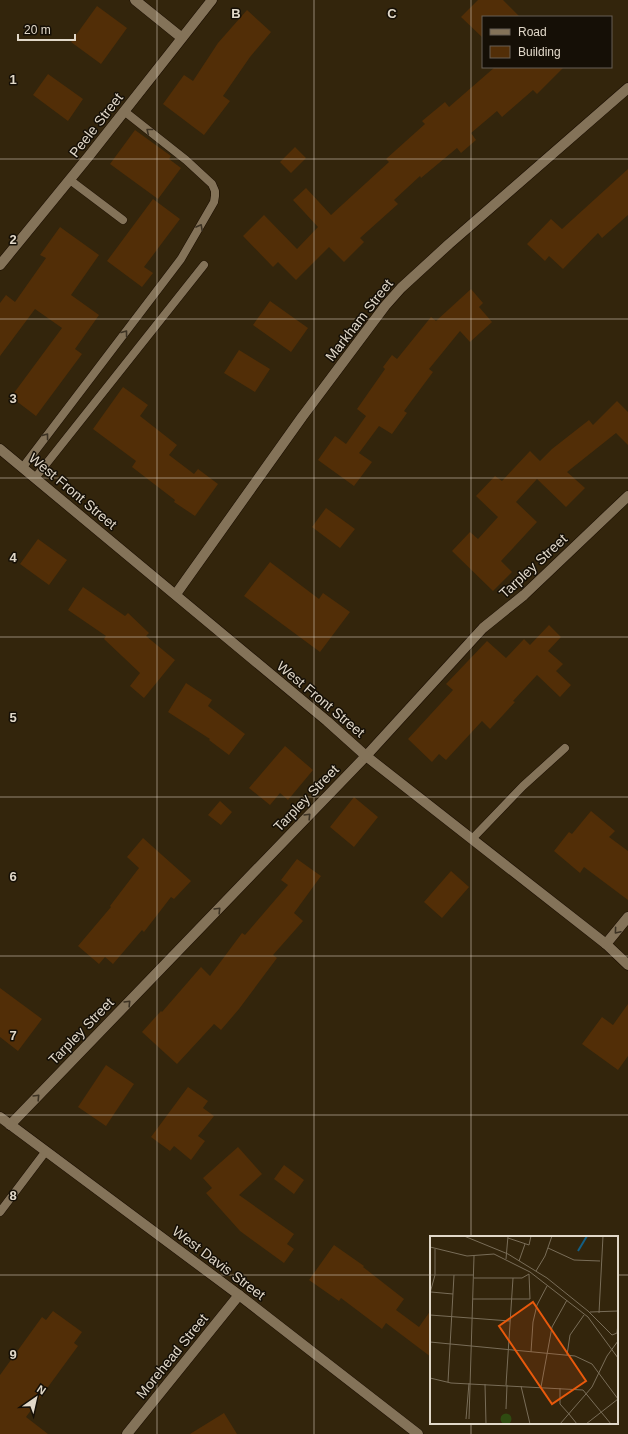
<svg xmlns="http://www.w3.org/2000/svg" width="628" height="1434" font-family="Arial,sans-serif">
  <rect width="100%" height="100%" fill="#33250c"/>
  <path fill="#522e07" d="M478,0H503L520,17H483V38L461,17Z
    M97,6L127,28L101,64L71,42Z
    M247,10L271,32L250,57L223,96L230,101L204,135L163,104L184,75L193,81L218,43Z
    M495,67H564L537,94L533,90L502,117L497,111L471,133L476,140L461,153L457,148L421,178L420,176L394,200L398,204L360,238L364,242L344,262L329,247L296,280L278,262L273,267L243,236L264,215L297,249L318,227L293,200L306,188L331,215L389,162L386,159L425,124L422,121L445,102L449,107Z
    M48,74L83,99L68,121L33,95Z
    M135,130L171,156L169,159L181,168L158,199L110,164Z
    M295,147L306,158L291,173L280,162Z
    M628,169V215L602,238L598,233L563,269L549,256L545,261L527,244L551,219L562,229Z
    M153,199L180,219L144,267L153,273L142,287L107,261Z
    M60,227L99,255L71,295L99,315L75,349L82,354L36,416L11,397L62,328L35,309L0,356V303L6,295L15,302L46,258L40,255Z
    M471,289L483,303L479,307L492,322L470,342L460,331L429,369L433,372L404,411L407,413L392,434L379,426L359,453L372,462L354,486L318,460L335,436L346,444L366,416L357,409L385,369L383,367L392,355L397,359L431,317L436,321Z
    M270,301L308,328L291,352L253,325Z
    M239,350L270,369L255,392L224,373Z
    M123,387L148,405L140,416L177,445L169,455L194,474L198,469L218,484L195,516L174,502L175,500L132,467L136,461L93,429Z
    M617,401L628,412V445L616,433L567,472L585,488L566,507L537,479L516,502L537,522L501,561L512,572L493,591L452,551L470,532L478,539L498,517L476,496L495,476L502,481L530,451L540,461L552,449L589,420L593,425Z
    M326,508L355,529L340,548L312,527Z
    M38,539L67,560L49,585L20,564Z
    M270,562L319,599L323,593L350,612L320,652L244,596Z
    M83,587L125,616L128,613L149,633L146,636L175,660L144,698L130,686L140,673L104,639L106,636L68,610Z
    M549,625L561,637L548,651L563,664L556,671L571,685L560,697L537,675L513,701L515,702L490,729L482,721L446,760L439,754L432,762L408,739L453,690L446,684L487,641L506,658L524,639L530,645Z
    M186,683L212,700L208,706L245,734L229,755L209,740L210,739L168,712Z
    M285,746L313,770L288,800L280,793L270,805L249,788Z
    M354,797L378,817L354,847L330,827Z
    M220,801L232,812L221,825L208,815Z
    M591,811L615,831L609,837L628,851V900L584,867L580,873L554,851L569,832L572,834Z
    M143,838L191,881L174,899L171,897L144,932L142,930L113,964L105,957L99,964L78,946L111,907L110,906L139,868L127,857Z
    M297,859L321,876L294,913L303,921L273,955L277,958L239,1009L221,1030L214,1024L177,1064L142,1032L161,1011L162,1012L201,967L210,976L242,933L245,935L288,885L281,880Z
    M451,871L469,887L442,918L424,902Z
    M0,988L42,1019L18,1051L0,1037Z
    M628,1004V1056L618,1070L582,1044L602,1017L613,1025Z
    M106,1065L134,1084L106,1126L78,1107Z
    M188,1087L208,1101L203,1108L214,1116L198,1136L205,1141L191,1160L174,1146L170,1151L151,1137Z
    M238,1147L262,1174L239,1195L294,1234L287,1244L294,1249L284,1263L240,1231L206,1193L212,1188L203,1178Z
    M284,1165L304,1180L294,1194L274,1179Z
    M334,1245L364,1266L363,1267L404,1299L396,1310L419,1327L431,1310V1357L386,1323L382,1329L341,1298L339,1301L309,1280Z
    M53,1311L82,1332L74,1343L78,1346L26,1417L48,1434H0V1375L42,1317L46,1320Z
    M224,1413L237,1434H190Z"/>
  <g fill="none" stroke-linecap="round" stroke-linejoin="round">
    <defs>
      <path id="lane" d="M70,180L123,220
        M23,467L181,259L214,202L215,196V191L212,184L186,160L124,111
        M35,478L204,265
        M472,839L523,786L565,748
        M0,1212L46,1151"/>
      <path id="street" d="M135,0L182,38
        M0,265L89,156L212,0
        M176,594L302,417L385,306L401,288L449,244L628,88
        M606,944L628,917
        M10,1125L366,756L483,628L524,595L628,496
        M127,1434L239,1295"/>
      <path id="secondary" d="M0,449L327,721L366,756L606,944L628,965
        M0,1117L239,1295L418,1434"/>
    </defs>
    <use href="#lane" stroke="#1a0d00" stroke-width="9"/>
    <use href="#street" stroke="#1a0d00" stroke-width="11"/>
    <use href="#secondary" stroke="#1a0d00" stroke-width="11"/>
    <use href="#lane" stroke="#847359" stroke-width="8"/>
    <use href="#street" stroke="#847359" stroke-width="10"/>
    <use href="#secondary" stroke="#847359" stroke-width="10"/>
  </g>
  <defs><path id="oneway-chevron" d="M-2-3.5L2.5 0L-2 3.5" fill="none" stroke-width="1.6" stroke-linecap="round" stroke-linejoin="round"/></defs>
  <g stroke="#3c3223">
    <use href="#oneway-chevron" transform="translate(149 131) rotate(-141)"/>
    <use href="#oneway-chevron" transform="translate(200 227) rotate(-61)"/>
    <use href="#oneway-chevron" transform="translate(125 333) rotate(-53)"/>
    <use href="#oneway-chevron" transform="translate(46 436) rotate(-53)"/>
    <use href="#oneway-chevron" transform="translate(308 816) rotate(-46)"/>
    <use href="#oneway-chevron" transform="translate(218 910) rotate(-46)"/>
    <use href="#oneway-chevron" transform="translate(617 931) rotate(130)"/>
    <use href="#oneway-chevron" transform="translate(128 1003) rotate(-46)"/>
    <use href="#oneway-chevron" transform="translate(37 1097) rotate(-46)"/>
  </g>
  <path fill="none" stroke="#e1d8c9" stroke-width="1" stroke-opacity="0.55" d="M157,0V1434M314,0V1434M471,0V1237M0,159H628M0,319H628M0,478H628M0,637H628M0,797H628M0,956H628M0,1115H628M0,1275H431M617,1275H628M471,1423V1434"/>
  <g text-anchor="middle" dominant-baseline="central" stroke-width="3" stroke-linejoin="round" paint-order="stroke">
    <g font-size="14" fill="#e1d8c9" stroke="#150f06">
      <text transform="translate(96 125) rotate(-52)">Peele Street</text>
      <text transform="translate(359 320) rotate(-52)">Markham Street</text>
      <text transform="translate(73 491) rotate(40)">West Front Street</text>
      <text transform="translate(533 566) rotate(-43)">Tarpley Street</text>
      <text transform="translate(321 699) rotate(40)">West Front Street</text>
      <text transform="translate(306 798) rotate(-46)">Tarpley Street</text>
      <text transform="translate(81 1031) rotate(-46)">Tarpley Street</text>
      <text transform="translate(219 1263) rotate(37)">West Davis Street</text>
      <text transform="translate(172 1356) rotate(-51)">Morehead Street</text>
    </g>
  </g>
  <g transform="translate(430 1236)">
    <rect width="188" height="188" fill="#33250c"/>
    <path d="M70.5 183a5.5 5.5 0 1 1 11 0a5.5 5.5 0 1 1-11 0Z" fill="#2f4b11"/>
    <path fill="none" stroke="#145e83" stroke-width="2" d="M148,15L157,0"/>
    <path fill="none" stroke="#796d58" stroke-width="1" d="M34,0L78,18L117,42L158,75L182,99L187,97L188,87M78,2L99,9L101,0M0,11L37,20L64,18L100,36L158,81L188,122M118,12L144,24L170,25M76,23L78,0M89,25L95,8M106,35L115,20L122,0M0,39H44M44,42H92L99,38M1,56L23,58M0,57L5,39V13M43,63H100L99,38M160,76L188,75M169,77L173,0M0,79L80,85M0,106L145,120L162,128L188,163M101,116L103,86L107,69L117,50M137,119L140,99L154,79M0,142L21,147L153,154L181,188M18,146L24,39M55,148L56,188M76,149L83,42M91,150L100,188M111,151L122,91L137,64M130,152V168L139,178M76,173L77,149M139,178L147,188M36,183L39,147M39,183L44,20M130,188L162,151L177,120L188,105M156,188L188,163"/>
    <path fill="#e8590c" fill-opacity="0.15" stroke="#e8590c" stroke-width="2" d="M103,66L156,145L122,168L69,90Z"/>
    <rect width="188" height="188" fill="none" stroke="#e1d8c9" stroke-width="2"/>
  </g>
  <g font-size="13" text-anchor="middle" font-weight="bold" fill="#e1d8c9" stroke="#150f06" stroke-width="3" stroke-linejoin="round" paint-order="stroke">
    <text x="236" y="18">B</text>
    <text x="392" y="18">C</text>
    <text x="13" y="84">1</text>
    <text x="13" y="244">2</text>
    <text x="13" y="403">3</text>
    <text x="13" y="562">4</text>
    <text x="13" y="722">5</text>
    <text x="13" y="881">6</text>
    <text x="13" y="1040">7</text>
    <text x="13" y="1200">8</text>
    <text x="13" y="1359">9</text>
  </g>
  <rect x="482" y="16" width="130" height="52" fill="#150f06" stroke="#675f54"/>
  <rect x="490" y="29" width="20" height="6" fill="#847359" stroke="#675f54"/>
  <text x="518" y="36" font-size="12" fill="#e1d8c9">Road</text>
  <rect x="490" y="46" width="20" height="12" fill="#522e07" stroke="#675f54"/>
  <text x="518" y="56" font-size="12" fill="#e1d8c9">Building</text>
  <g transform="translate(36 1398) rotate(34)" stroke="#150f06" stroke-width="3" paint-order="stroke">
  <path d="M0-3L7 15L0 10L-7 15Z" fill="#e1d8c9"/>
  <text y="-6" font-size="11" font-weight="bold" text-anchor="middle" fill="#e1d8c9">N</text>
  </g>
  <path d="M18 34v6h57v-6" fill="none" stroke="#e1d8c9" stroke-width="2"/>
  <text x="24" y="34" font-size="12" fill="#e1d8c9" stroke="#150f06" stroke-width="3" paint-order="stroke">20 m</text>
</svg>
